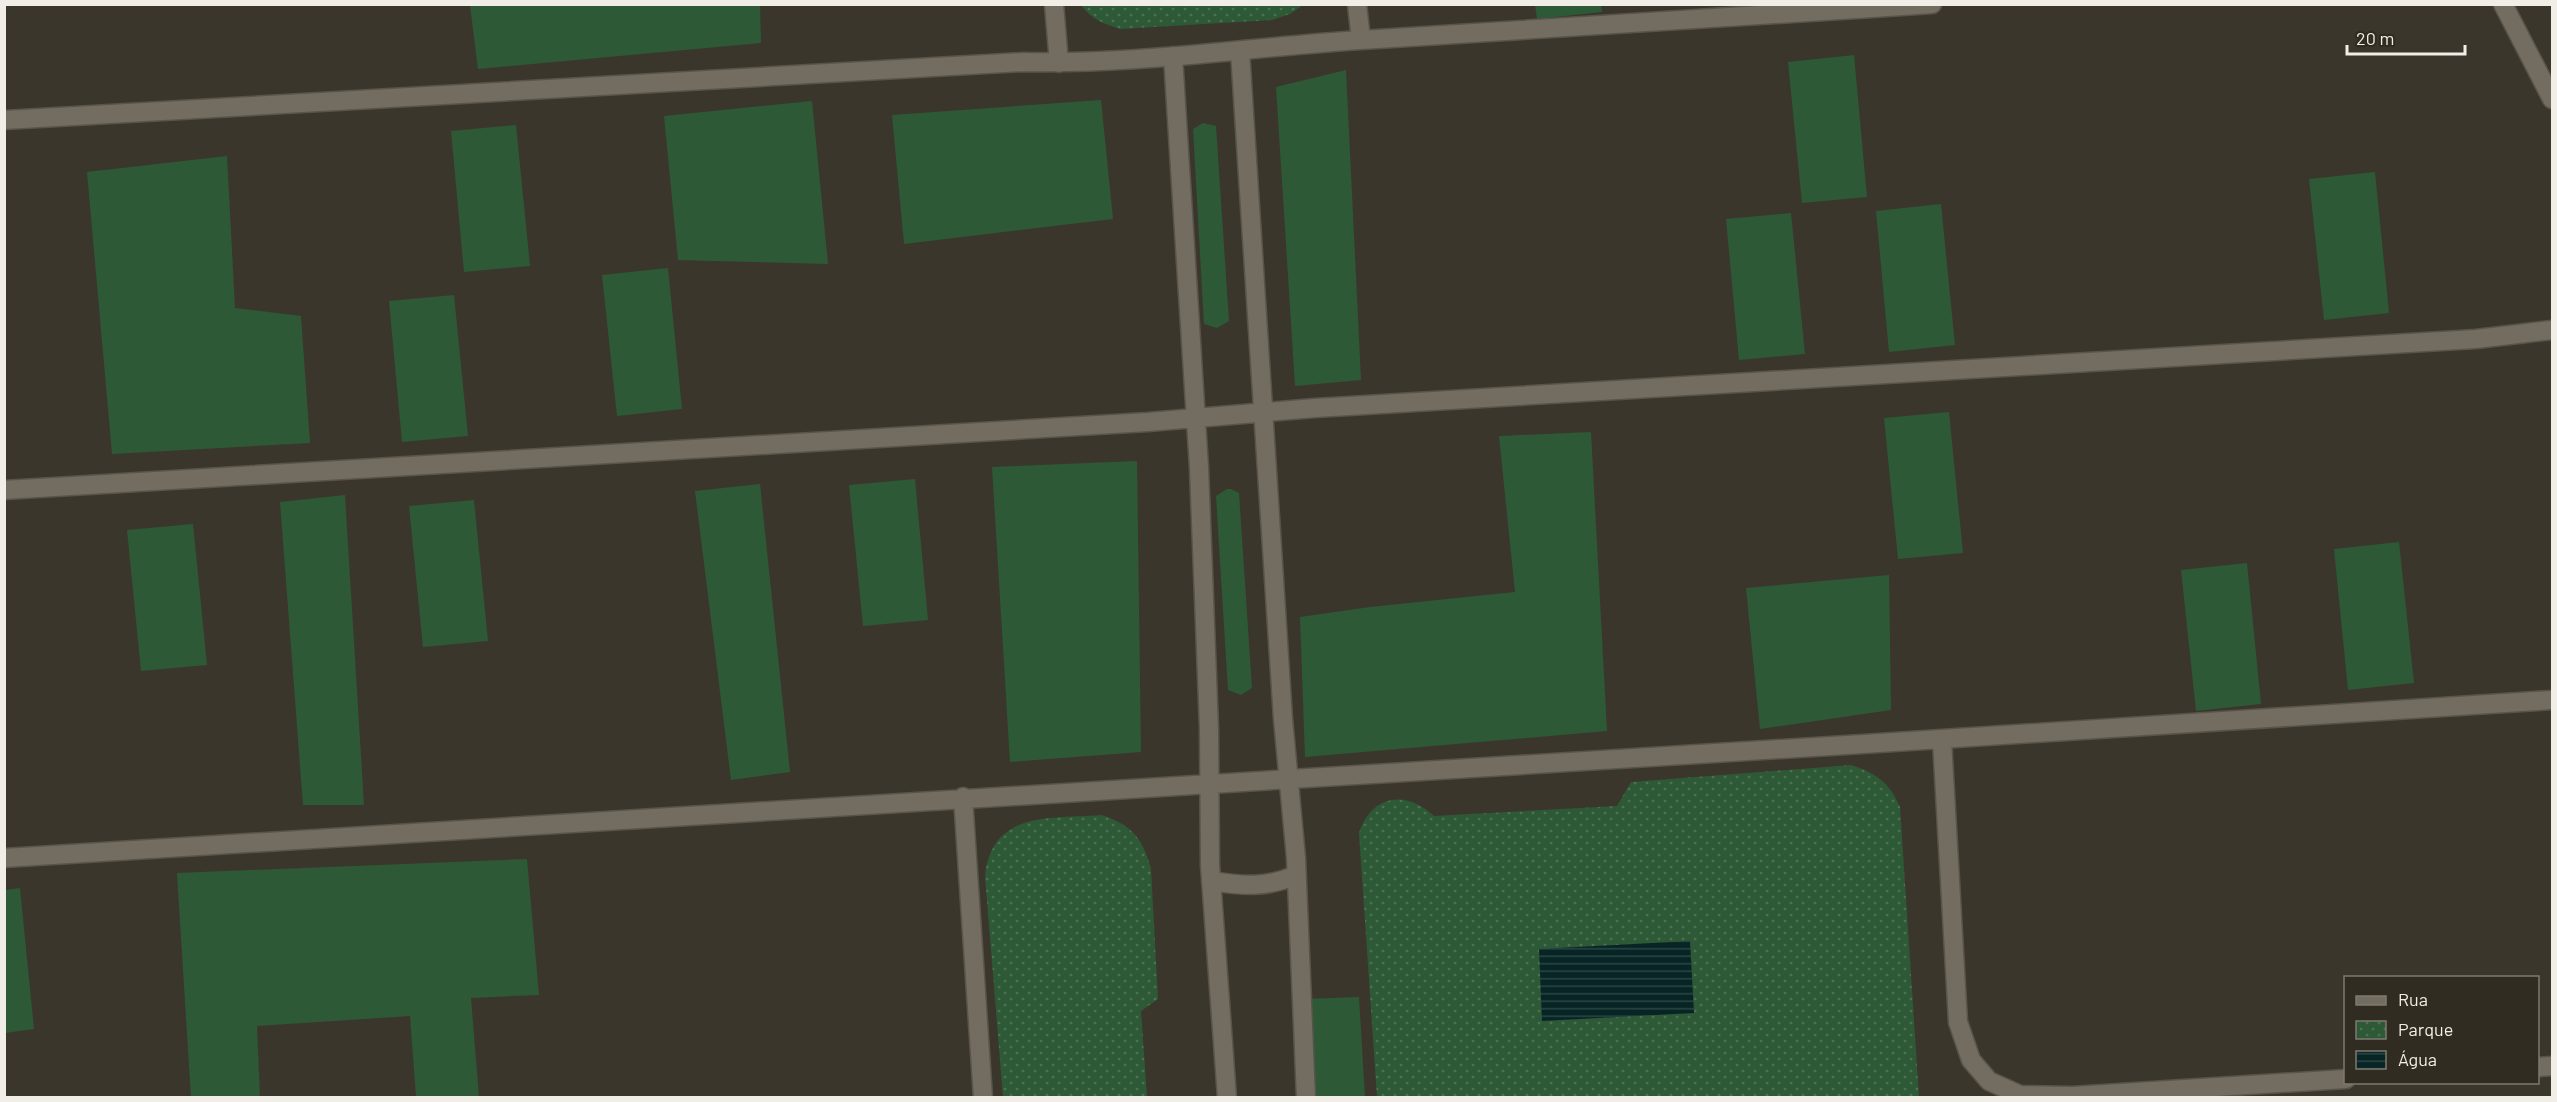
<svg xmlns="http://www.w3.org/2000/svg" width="2557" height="1102" font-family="Barlow,sans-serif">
  <defs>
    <pattern id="park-dots" width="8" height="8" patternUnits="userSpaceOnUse" patternTransform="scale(1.5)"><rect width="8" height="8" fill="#2e5936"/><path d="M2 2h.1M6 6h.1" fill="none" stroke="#4d7153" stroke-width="1.8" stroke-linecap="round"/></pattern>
    <pattern id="water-rules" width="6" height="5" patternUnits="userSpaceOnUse" patternTransform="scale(1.5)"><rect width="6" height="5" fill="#082525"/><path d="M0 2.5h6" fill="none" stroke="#2c4545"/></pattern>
  </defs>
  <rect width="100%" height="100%" fill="#3b362b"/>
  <path fill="#2e5936" d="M470,5H760L761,43L478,69Z
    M1535,5H1601L1602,12L1537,19Z
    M1854,55L1867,197L1802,203L1788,62Z
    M1346,70L1361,380L1295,386L1276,87Z
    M1101,100L1113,219L904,244L892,115Z
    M812,101L828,264L678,260L664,116Z
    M1203,123L1216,126L1229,321L1217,328L1204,324L1193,129Z
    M516,125L530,266L464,272L451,131Z
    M227,156L235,308L301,316L310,443L112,454L87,172Z
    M2375,172L2389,313L2324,320L2309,179Z
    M1941,204L1955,345L1889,352L1876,211Z
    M1791,213L1805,354L1739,360L1726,219Z
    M668,268L682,409L617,416L602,275Z
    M454,295L468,436L402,442L389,301Z
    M1949,412L1963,553L1898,559L1884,418Z
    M1591,432L1607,731L1305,757L1300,617L1370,607L1515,592L1499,436Z
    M1137,461L1141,752L1010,762L992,467Z
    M915,479L928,620L863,626L849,485Z
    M760,484L790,772L731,780L695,491Z
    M1227,489H1231L1239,493L1252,688L1241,695L1228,690L1216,496Z
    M345,495L364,805H303L280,502Z
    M474,500L488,641L423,647L409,506Z
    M193,524L207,665L141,671L127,530Z
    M2399,542L2414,683L2348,690L2334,549Z
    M2247,563L2261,704L2196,711L2181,570Z
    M1889,575L1891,710L1760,729L1746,588Z
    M527,859L539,995L471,998L479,1097H416L410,1016L257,1026L260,1097H191L177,873Z
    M20,888L34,1029L5,1033V890Z
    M1359,997L1365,1097H1306L1303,999Z"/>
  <path fill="url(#park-dots)" d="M1081,5H1303L1290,14L1272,20L1120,29C1104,24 1091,19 1081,5Z
    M1851,765C1876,773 1890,783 1900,807L1919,1097H1377L1359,833C1372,794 1406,790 1434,816L1617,806L1631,782Z
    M1102,815C1132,825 1143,839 1151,869L1158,999L1141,1011L1147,1097H1003L985,876C992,810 1051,819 1102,815Z"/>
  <path fill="url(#water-rules)" d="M1690,941L1694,1013L1542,1021L1539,949Z"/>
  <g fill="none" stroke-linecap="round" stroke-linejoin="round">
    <defs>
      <path id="street" d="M1054,4L1059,63
        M1357,4L1361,40
        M2503,4L2552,99
        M1240,51L1283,719L1296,858L1306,1098
        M1173,56L1199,468L1209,728L1210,865L1227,1098
        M4,120L1023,62C1136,65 1249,47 1361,40C1552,28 1742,17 1932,4
        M4,490L1148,422L1315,408L2476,339L2552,330
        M1942,740L1958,1022L1971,1060L1989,1081L2020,1095L2072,1096L2346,1079
        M963,797L983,1098
        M4,858C854,804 1703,756 2552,700
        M1211,881C1242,886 1267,888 1296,875
        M2538,1067L2552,1066"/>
    </defs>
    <use href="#street" stroke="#58544a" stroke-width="21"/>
    <use href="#street" stroke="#726d60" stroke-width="18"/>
  </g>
  <rect width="2557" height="1102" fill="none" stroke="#f1eee7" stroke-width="12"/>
  <rect x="2344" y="976" width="195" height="108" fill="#312c21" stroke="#7e7a70" stroke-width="1.5"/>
  <rect x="2356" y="996" width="30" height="9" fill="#726d60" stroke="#7e7a70" stroke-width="1.5"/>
  <text x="2398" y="1006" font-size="18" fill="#f1eee7">Rua</text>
  <rect x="2356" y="1021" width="30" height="18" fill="url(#park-dots)" stroke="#7e7a70" stroke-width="1.5"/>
  <text x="2398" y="1036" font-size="18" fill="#f1eee7">Parque</text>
  <rect x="2356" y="1051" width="30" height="18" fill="url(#water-rules)" stroke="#7e7a70" stroke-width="1.5"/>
  <text x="2398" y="1066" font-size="18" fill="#f1eee7">Água</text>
  <path d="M2347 45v9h118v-9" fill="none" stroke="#f1eee7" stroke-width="3"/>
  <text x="2356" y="45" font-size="18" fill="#f1eee7" stroke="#312c21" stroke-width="4.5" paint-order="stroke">20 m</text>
</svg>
